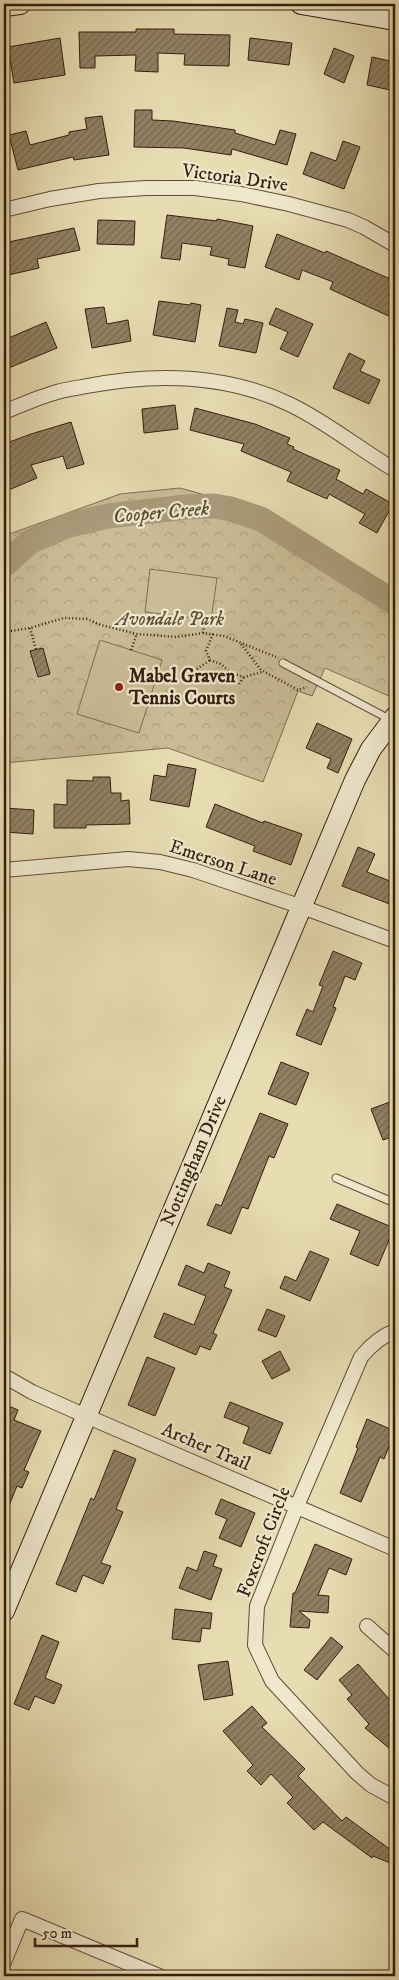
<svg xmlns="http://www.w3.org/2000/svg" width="399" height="1980" font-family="'IM FELL DW Pica',serif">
  <defs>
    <pattern id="park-crowns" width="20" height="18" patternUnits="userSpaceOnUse" patternTransform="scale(1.25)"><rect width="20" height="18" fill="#c9bc96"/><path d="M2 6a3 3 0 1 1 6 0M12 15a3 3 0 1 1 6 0" fill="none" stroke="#ada180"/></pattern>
    <pattern id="building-hatch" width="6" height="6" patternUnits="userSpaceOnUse" patternTransform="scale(1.25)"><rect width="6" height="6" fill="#918163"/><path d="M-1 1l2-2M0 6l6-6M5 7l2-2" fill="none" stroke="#776950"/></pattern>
  </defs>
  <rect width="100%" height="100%" fill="#e7dcb2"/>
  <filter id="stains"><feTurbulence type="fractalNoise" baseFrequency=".004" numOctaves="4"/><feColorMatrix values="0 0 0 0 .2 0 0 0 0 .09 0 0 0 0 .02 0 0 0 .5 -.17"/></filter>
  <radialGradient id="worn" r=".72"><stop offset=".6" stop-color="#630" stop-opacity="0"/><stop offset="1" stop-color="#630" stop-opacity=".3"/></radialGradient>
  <path fill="url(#park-crowns)" stroke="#7e6d52" d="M180,488L252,508L395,591V685L389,696L325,668L312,696L298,691L263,782L168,748L4,763V536L120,494Z"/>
  <path fill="#c9bc96" stroke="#7e6d52" d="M150,569L217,578L211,620L145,612Z
    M100,640L162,660L139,733L77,714Z"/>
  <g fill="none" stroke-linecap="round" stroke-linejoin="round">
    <path stroke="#aa9b7a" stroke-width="25" d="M4,565L31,541L69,525L108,516L186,507L214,506L231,509L261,519L395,603"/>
  </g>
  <path fill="url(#building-hatch)" stroke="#341e0d" d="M136,29H174V34L230,35L229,66L184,65L185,54L158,53V72L135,71L136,55L95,56V68H80L79,32H136Z
    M60,38L65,75L14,83L8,47Z
    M250,38L292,43L289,65L248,60Z
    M334,48L354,56L344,83L324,74Z
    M372,57L395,62V91L367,85Z
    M135,110H152V120L173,121L235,130V133L275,145L280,130L296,134L287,165L232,149L231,155L184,148L134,147Z
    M102,116L109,155L74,160L73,157L18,170L9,135L26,131L30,145L69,135V132L87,129L85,118Z
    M343,141L360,147L344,189L303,174L311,152L336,161Z
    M167,215L217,221V219L253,226L245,268L228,265L229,259L210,255L212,247L182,243L180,260L161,258Z
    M98,220L135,221L134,245L97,244Z
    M74,228L80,250L37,259L39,268L4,276V243Z
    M277,234L325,253L326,251L395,281V319L330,289L333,282L302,270L299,280L265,267Z
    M159,301L190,305L191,303L201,305L195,342L153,335Z
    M104,307L107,324L128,320L131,341L92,348L85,309Z
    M227,308L238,310L235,322L243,324L245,319L263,323L256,353L219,346Z
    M276,308L313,324L298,357L280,349L288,332L269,324Z
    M46,322L57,348L4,370V340Z
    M349,353L365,361L360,371L380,380L369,404L333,388Z
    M175,405L178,429L144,433L142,409Z
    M195,408L255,424L290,438L287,444L294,447L293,449L340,470L336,479L363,494L366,489L393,504L377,533L359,523L365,514L329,494L327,499L287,481L291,472L241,451L244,444L190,430Z
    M71,422L84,464L67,469L63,456L31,465L37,478L4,492V461L10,458L4,444L31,434Z
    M43,648L50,674L38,677L30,651Z
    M317,723L352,739L338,773L327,768L331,759L306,748Z
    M168,764L196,769L189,807L150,800L154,775L166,777Z
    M93,777H110L111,793H121V801L129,800L130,824L86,825V828H54V804L67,805V780L93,781Z
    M215,804L263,823L264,821L302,834L291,865L253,851L255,846L206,827Z
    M4,808L34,810L33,834L4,832Z
    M358,847L375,854L367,872L395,883V906L342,886Z
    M333,951L362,963L355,980L345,976L333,1007L336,1008L321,1045L296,1035L307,1009L313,1012L323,986L319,985Z
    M281,1062L309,1073L296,1105L268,1094Z
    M395,1100V1136L383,1140L371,1109Z
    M260,1113L288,1124L274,1158L269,1156L248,1209L242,1207L231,1234L207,1225L216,1204L221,1206Z
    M337,1204L394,1228L378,1266L350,1254L360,1231L330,1219Z
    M310,1251L329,1259L310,1301L280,1288L285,1276L296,1281Z
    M208,1263L230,1272L224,1287L232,1290L213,1333L217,1335L210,1350L200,1346L196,1355L154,1337L164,1313L194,1325L206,1296L178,1285L186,1265L204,1273Z
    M267,1309L285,1316L276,1337L258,1330Z
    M280,1351L290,1370L272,1379L262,1361Z
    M147,1357L175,1368L155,1416L128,1405Z
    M230,1402L283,1423L270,1454L243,1443L249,1427L224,1417Z
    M4,1404L18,1410L14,1420L41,1431L24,1470L29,1472L22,1488L17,1486L4,1518Z
    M367,1419L395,1431L384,1459L380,1457L361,1502L340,1493L358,1448L356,1447Z
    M114,1450L136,1459L116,1509L123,1512L101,1563L111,1566L103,1584L83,1575L76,1592L56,1584L91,1498L94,1500Z
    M221,1499L255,1513L241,1547L219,1538L227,1519L215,1514Z
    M315,1544L352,1559L346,1575L329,1568L318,1595L329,1596L328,1613L299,1611L310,1620L309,1628L290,1627L293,1593H295Z
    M204,1551L217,1555L213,1566L222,1569L211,1600L179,1588L187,1567L197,1571Z
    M175,1609L212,1613L210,1629L202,1628L200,1642L172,1639Z
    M42,1635L59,1642L45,1678L62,1685L54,1704L35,1696L29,1710L14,1704Z
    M331,1637L343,1647L317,1680L304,1670Z
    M228,1661L233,1695L204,1700L198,1665Z
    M358,1664L389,1699L395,1692V1753L365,1728L369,1724L347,1699L352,1695L339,1680Z
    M252,1706L267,1723L262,1727L305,1769L298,1776L342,1821L346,1817L395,1853V1865L373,1856L372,1858L323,1822L314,1830L287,1803L293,1797L271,1774L261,1785L247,1771L253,1765L223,1731Z"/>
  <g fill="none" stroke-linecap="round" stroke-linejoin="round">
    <defs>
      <path id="lane" d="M283,663L391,720
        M336,1178L395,1203"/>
      <path id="street" d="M4,210L50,199L99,191L146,188H195L241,194L289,204L348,220L364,227L395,245
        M4,412C21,405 39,397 57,392C67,389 77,388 87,386C154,373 226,374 289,404C327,422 359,449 395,470
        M4,870L128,859L160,862L193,870L302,907L395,941
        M395,1331C381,1336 371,1345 361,1357L297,1506L257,1606L255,1645L272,1681L357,1773L371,1785L395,1798
        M4,1376L32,1392L86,1416L395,1549
        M367,1626L395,1651
        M4,1962L22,1919L159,1976"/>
      <path id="secondary" d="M301,4L395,20
        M4,6L20,4
        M4,1611L355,780L371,749L395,717"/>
    </defs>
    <use href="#lane" stroke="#614e36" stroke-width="9"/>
    <use href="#street" stroke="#614e36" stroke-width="16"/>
    <use href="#secondary" stroke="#341e0d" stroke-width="22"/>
    <path stroke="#341e0d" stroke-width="2.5" stroke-dasharray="1 2.5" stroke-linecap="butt" d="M30,628L36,650
      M4,632L30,628L64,618L87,619L101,625L137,634L177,637L203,633L224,636L276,657
      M203,633L205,619
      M213,634L206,651L210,660L221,664L231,673L244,677L262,672
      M241,644L261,670L298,690L307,687
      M131,650L137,634
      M197,669L210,660
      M239,684L244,677"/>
    <use href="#lane" stroke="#efe8cd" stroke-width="7"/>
    <use href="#street" stroke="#efe8cd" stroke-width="14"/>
    <use href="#secondary" stroke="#efe8cd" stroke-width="20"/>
  </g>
  <circle fill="#8f2418" stroke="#efe8cd" stroke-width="2" cx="119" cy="687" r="5"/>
  <g text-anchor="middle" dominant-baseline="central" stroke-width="4.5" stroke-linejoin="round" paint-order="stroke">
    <g font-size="19" fill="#341e0d" stroke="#efe8cd">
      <text transform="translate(235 178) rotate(8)">Victoria Drive</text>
      <text transform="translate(223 863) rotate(18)">Emerson Lane</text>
      <text transform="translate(194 1161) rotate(-67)">Nottingham Drive</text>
      <text transform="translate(206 1447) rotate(23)">Archer Trail</text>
      <text transform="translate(264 1542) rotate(-69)">Foxcroft Circle</text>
    </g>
    <g font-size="19" font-style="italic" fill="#614d36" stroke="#efe8cd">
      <text x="170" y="619">Avondale Park</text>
    </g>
    <g font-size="19" font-weight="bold" fill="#341e0d" stroke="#efe8cd" text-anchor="start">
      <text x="129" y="676">Mabel Graven<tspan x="129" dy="22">Tennis Courts</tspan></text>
    </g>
    <g font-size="20" font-style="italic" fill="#5d4a33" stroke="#efe8cd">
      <text transform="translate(161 513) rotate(-5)">Cooper Creek</text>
    </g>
  </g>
  <rect width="399" height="1980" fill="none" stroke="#e7dcb2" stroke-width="20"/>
  <rect x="5" y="5" width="389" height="1970" fill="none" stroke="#341e0d" stroke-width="2.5"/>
  <rect x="10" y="10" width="379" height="1960" fill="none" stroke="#341e0d"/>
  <path d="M35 1938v8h102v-8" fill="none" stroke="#341e0d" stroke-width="2.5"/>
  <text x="42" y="1938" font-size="15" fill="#341e0d" stroke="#efe8cd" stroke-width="4" paint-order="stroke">50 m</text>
  <rect width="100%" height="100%" filter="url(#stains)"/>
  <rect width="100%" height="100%" fill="url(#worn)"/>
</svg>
